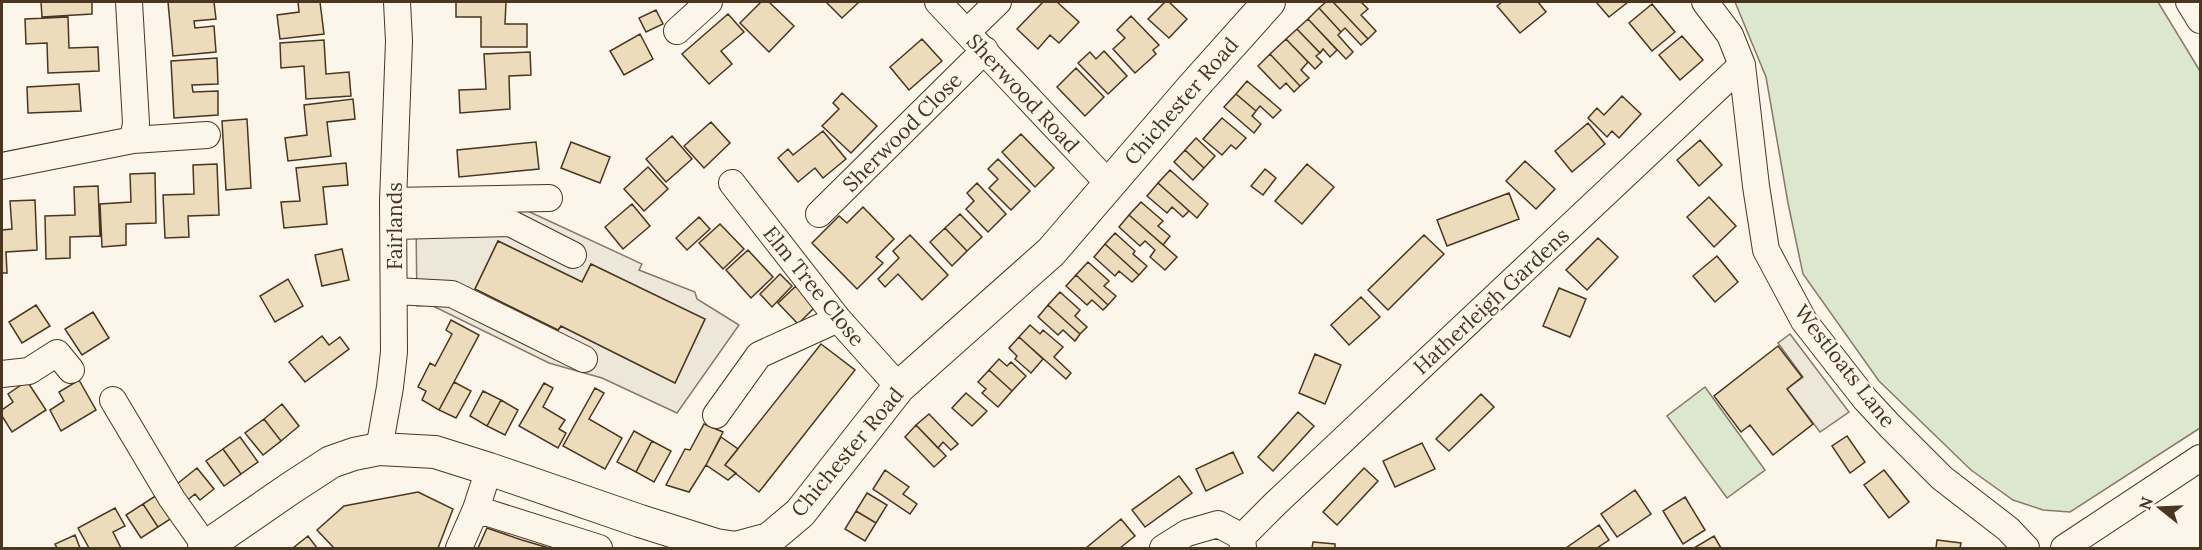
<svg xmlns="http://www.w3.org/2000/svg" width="2202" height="550" font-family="Lora,serif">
  <rect width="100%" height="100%" fill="#fbf6e9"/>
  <path fill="#dce7d0" stroke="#887966" stroke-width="1.5" d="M1735,2H2158L2200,71V428L2070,512L2043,510L2013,500L1971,470L1879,381L1803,274L1788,203L1766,77Z
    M1705,387L1765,470L1727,498L1667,416Z"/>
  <path fill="#ede7d9" stroke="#887966" stroke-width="1.5" fill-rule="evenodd" d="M519,207L642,264L639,270L695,292L697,299L739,325L677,413L602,378L549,363L431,305L417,306L416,221ZM498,241L582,282L591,264L705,319L675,383L561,326L558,330L475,289Z
    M1790,334L1849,412L1820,432L1787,389L1803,377L1778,343Z"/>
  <path fill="#ecdcbc" stroke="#4a3520" stroke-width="1.5" d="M41,2H92V14L42,17Z
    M168,2H214L216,19L194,21L195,28L214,26L216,52L173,56Z
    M298,2H324H320L324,34L280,39L277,15L299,12Z
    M456,2H506L505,24H527V47H481V17H456Z
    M761,2H769L794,26L769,52L740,23Z
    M826,2H859L842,18Z
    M1043,2H1057L1079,22L1059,43L1050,35L1038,49L1017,29Z
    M1165,2H1169L1187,19L1169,38L1148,19Z
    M1326,2H1333L1368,39L1361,45L1345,28L1341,32L1319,8Z
    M1333,2H1361L1368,9L1361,15L1376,31L1368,39Z
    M1502,2H1538L1546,12L1520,33L1497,6Z
    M1596,2H1628L1609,17Z
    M1652,4L1675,32L1652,51L1629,23Z
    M1319,8L1341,32L1338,35L1353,52L1346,59L1308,19Z
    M656,10L663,24L646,32L639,18Z
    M728,14L744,32L721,51L732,64L709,84L682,54Z
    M1131,16L1159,45L1153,50L1156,54L1135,73L1113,49L1125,38L1117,30Z
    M68,17L69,48L98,47L99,71L48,73L47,43L26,44L25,19Z
    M1308,19L1337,50L1330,57L1323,49L1320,53L1297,29Z
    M1297,29L1320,53L1316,56L1322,62L1315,69L1286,39Z
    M640,34L653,59L624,75L610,51Z
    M1682,36L1703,60L1680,80L1659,55Z
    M922,39L942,61L909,90L890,67Z
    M1286,39L1308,62L1301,70L1309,78L1300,86L1270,54Z
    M324,40L326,74L349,72L351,96L306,99L304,66L281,68L280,43Z
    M1104,51L1127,76L1108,94L1078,63L1090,52L1096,59Z
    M530,52L531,75L509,76L510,109L460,113L459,90L486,89L484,54Z
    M1270,54L1300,86L1294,92L1286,83L1280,89L1258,66Z
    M217,58L218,84L192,85L193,92L218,91V115L174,118L171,61Z
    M1076,68L1104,97L1085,116L1057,87Z
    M1247,81L1281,110L1273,118L1260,106L1256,111L1236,94Z
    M79,84L81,111L28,113L27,87Z
    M842,93L877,126L851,153L822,126L839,109L833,103Z
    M1236,94L1256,111L1252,116L1261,124L1254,133L1224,107Z
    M1622,96L1641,114L1619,138L1612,131L1607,137L1588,118L1597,108L1604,115Z
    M353,99L355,119L327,122L331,156L288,161L285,138L307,135L304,105Z
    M1222,118L1246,138L1236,149L1231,145L1222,155L1203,139Z
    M247,119L251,188L226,190L222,121Z
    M711,122L730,143L704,168L684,146Z
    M1588,123L1605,144L1572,172L1555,151Z
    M823,131L846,159L823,178L815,168L798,182L778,158L788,149L793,155Z
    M1021,134L1054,168L1035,187L1002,152Z
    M672,136L692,159L666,182L646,159Z
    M1196,138L1215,156L1204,168L1185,150Z
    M1700,140L1722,165L1699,186L1677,160Z
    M536,142L539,169L459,177L457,150Z
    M571,142L610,157L600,183L561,168Z
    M1185,150L1204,168L1193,180L1174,162Z
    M998,159L1030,191L1011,210L989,188L998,179L988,169Z
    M1525,161L1555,189L1536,209L1506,181Z
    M346,163L348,185L323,187L327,224L284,228L281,202L300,201L296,168Z
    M217,164L219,215L188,216L189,237L165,238L163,195L194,194L193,165Z
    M1307,164L1334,187L1302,224L1275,201Z
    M648,167L668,189L644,211L624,189Z
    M1265,169L1276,178L1263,195L1251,186Z
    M1170,170L1208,204L1197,218L1158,183Z
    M155,173L156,223L126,224V245L102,247L100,204L131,202L130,174Z
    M977,183L1006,214L988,232L966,209L974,201L967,193Z
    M1158,183L1189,211L1183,217L1172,207L1167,213L1147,196Z
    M98,186L100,236L70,237V258L46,259L45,216L75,215L74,187Z
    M1509,193L1519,219L1447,246L1437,220Z
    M1709,197L1736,226L1714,247L1687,217Z
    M35,200L37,250L6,252L7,273H2V230L12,229L10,201Z
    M1141,202L1163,221L1158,226L1170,236L1163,245L1129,215Z
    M632,204L650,226L623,249L605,227Z
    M863,207L894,239L876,257L883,263L857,289L812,243L839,216L847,223Z
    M960,214L982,237L967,251L945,228Z
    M1129,215L1177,257L1165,270L1150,257L1155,250L1145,241L1140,246L1119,227Z
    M699,217L710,229L687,250L676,238Z
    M720,224L744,249L723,269L699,243Z
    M945,228L967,251L952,266L930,242Z
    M1115,233L1135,251L1133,254L1147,266L1139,275L1105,244Z
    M910,235L948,275L922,300L898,274L885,287L878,279L899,258L893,251Z
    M1424,235L1444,254L1388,310L1368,290Z
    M1598,238L1618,257L1587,290L1566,270Z
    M498,241L582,282L591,264L705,319L675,383L561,326L558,330L475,289Z
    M1105,244L1139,275L1132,282L1119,271L1115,276L1094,257Z
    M342,249L349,280L322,286L315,255Z
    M748,250L773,277L751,298L726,270Z
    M1717,256L1738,282L1715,302L1693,276Z
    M1088,262L1109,281L1104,286L1116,296L1108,305L1076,275Z
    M780,274L792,286L772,307L760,294Z
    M1076,275L1108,305L1103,310L1092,300L1087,305L1066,286Z
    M288,279L303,306L275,322L260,296Z
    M796,286L816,306L798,324L778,303Z
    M1559,288L1586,299L1570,337L1543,326Z
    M1060,292L1080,310L1075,316L1087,327L1080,334L1048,305Z
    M1361,297L1380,317L1349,345L1331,325Z
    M36,305L50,326L22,343L9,322Z
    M1048,305L1080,334L1075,341L1063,330L1058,335L1038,317Z
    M93,312L109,338L82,355L65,329Z
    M451,320L479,335L439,410L422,400L426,391L418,387L430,363L435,366L452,334L446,330Z
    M1030,325L1040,334L1043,330L1063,347L1054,357L1071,373L1066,379L1019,337Z
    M322,336L329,345L340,337L349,349L305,382L289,362Z
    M1019,337L1043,359L1031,373L1015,359L1017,356L1009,348Z
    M821,344L855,370L759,492L725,465Z
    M1778,346L1802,377L1787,389L1813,424L1773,455L1750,425L1741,432L1714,396Z
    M1315,354L1341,365L1325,404L1299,393Z
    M999,359L1007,366L1011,362L1026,376L1012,391L989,370Z
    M989,370L1012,391L998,407L982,393L986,389L978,382Z
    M79,380L96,410L61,431L50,410L64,401L59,392Z
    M27,381L46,410L12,432L2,416V410L13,402L8,394Z
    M454,382L471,391L456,418L439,410Z
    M544,383L553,388L543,407L565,420L559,429L566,433L558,448L519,426Z
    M595,388L604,393L589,419L622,438L605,469L563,446Z
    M483,391L501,400L487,426L470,416Z
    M966,393L987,411L972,426L952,408Z
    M1481,394L1494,407L1449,451L1436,439Z
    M501,400L518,410L505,435L487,426Z
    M282,404L299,426L281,441L264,419Z
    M1298,412L1314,426L1273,471L1258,457Z
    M929,414L958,444L951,450L943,442L938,448L916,425Z
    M264,419L281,441L263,455L245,433Z
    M704,424L723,432L706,465L689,492L666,485L685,449L690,450Z
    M916,425L946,456L934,467L905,437Z
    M634,431L652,441L636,472L617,462Z
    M1847,436L1865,462L1850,473L1832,446Z
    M240,437L258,462L241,474L223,449Z
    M721,437L738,449L725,465L736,473L728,480L706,465Z
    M652,441L671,451L654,482L636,472Z
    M1422,443L1435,469L1395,487L1383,461Z
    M223,449L241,474L224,486L206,461Z
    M1233,452L1243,473L1206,491L1196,469Z
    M197,468L214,489L200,500L195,494L184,503L172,488Z
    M1364,468L1378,481L1337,525L1323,512Z
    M885,470L909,487L903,494L917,504L910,514L873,489Z
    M1884,470L1909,502L1889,518L1864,485Z
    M1179,476L1192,493L1145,527L1132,510Z
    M1635,490L1651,514L1617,537L1601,514Z
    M418,492L453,509L438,548H334L317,530L344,506Z
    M160,493L175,516L158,527L143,504Z
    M867,493L887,505L876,523L856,511Z
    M1685,497L1705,530L1683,544L1663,511Z
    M143,504L158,527L141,538L126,515Z
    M115,508L125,526L113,532L121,548H89L78,528Z
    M856,511L876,523L865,541L845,529Z
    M1121,519L1135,536L1120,548H1086Z
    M1599,525L1609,540L1597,548H1566Z
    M487,528L522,540L549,548H478Z
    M75,535L80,548H57L55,544Z
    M308,536L317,548H293Z
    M1714,536L1721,548H1694Z
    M1937,540L1961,543L1960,548H1936Z
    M1313,542L1335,544V548H1312Z"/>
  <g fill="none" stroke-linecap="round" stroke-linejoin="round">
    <defs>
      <path id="minor" d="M938,2L1109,184
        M1705,2L1730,35L1742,65L1756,186L1766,250L1804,321L1865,399L1890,426L1942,478L2008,529L2026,548
        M2189,2L2200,20
        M677,31L709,2
        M967,32L998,2
        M133,140L207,135
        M2,166L133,140L136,123L129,2
        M732,183L838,319L899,387
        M393,201L549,198
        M819,214L985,50
        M394,226L510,223L573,255
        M395,291L452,294L584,359
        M2,374L29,371L57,353L71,370
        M113,400L172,499L206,547
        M716,415L759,355L838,319
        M379,449L390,387L394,352L393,201L399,41L397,2
        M476,509L599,548
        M459,548L476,509L489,469
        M1163,548L1187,533L1218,524L1242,537
        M1243,548L1242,537L1276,503L1742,65
        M2064,548L2200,458"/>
      <path id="major" d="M204,548L291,488L331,462L354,454L379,449L435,452L489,469L640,521L716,545L736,548L769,539L800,513L899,387L1051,252L1192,88L1269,2"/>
    </defs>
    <use href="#minor" stroke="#4a3520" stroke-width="28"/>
    <use href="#major" stroke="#4a3520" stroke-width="34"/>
    <use href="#minor" stroke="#fbf6e9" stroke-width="26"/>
    <use href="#major" stroke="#fbf6e9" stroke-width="32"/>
  </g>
  <g text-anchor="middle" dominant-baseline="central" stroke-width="4.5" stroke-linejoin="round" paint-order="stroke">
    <g font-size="21" fill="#4a3520" stroke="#fbf6e9">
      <text transform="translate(1023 93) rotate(47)">Sherwood Road</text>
      <text transform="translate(1181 101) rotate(-49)">Chichester Road</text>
      <text transform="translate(902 132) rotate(-45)">Sherwood Close</text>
      <text transform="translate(394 226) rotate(-90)">Fairlands</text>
      <text transform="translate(814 286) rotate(51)">Elm Tree Close</text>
      <text transform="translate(1491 301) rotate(-43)">Hatherleigh Gardens</text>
      <text transform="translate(1845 366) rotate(52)">Westloats Lane</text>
      <text transform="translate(847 452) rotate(-50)">Chichester Road</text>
    </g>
  </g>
  <rect width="2202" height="550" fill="none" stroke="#4a3520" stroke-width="6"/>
  <g transform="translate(2160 508) rotate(288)" stroke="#fbf6e9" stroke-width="4.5" paint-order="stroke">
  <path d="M0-4.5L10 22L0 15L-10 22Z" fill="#4a3520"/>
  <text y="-9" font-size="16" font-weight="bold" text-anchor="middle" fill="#4a3520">N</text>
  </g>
</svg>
